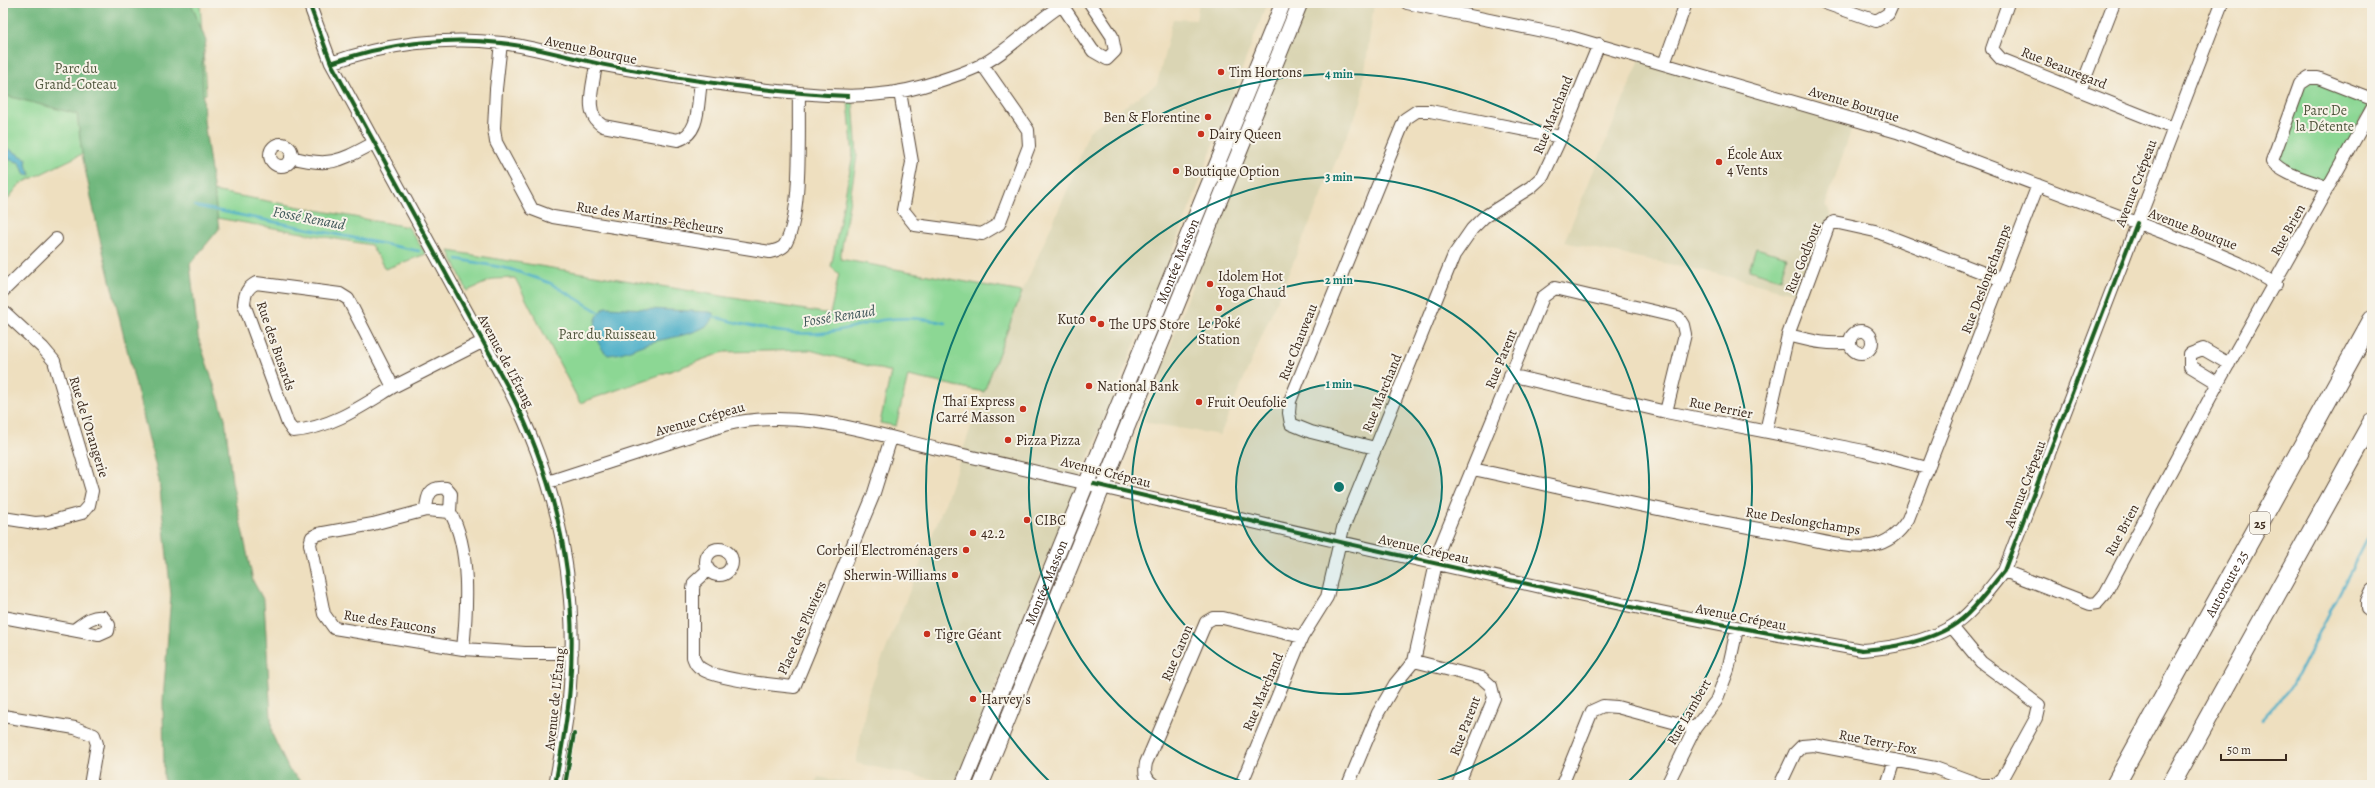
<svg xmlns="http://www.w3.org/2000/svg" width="2375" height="788" font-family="Alegreya,serif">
  <rect width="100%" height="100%" fill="#f7f3e8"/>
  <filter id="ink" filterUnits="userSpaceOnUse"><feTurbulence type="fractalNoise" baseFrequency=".025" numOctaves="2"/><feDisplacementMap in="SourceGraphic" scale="8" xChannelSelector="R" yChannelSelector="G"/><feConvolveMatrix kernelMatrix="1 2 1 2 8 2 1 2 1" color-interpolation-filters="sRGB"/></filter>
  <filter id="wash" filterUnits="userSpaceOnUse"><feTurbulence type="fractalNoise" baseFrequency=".012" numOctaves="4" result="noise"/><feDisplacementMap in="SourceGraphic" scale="16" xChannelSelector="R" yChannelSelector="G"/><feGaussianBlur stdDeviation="0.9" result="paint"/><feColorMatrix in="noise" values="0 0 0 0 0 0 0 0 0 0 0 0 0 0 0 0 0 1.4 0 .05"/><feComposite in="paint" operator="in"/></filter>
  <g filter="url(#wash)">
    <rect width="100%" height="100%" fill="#eedfbf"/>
    <path fill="#dad5b4" d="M1199,3H1267L1187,215L956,784L856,763L868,694L945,503L980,400L1022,292L1070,184L1089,131L1157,84L1173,19L1196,20Z
      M1294,3H1374L1361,102L1220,435L1143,422Z
      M1641,57L1855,119L1826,204L1834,222L1804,296L1717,274L1564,242Z
      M818,777L864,785H815Z"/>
    <path fill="#8cd794" stroke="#648059" d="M3,3H200L206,94L20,184L3,205Z
      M2306,76L2372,99L2327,186L2278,166L2275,151Z
      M853,100L857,156L840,259L1022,292L984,392L908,376L896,426L880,423L891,372L810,350L724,352L580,403L515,278L494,279L467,291L449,251L830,314L839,274L831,267L853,155L848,101Z
      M213,191L408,227L426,254L385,269L371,245L217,218Z
      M1756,248L1787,257L1780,279L1749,270Z"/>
    <path fill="#71b87e" stroke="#56714e" d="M3,3H191L206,41L202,65L204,121L219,229L190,264L198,337L225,418L232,482L253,581L264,601L272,734L289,770L305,785H164L163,701L171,595L159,480L99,235L82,154L77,114L3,95Z"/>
    <path fill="#48aec8" stroke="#426c73" d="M3,146L27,159L26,165L31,175H25L20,163L3,157Z
      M606,307L710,312L714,314C714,333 666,338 652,342C637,347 623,354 608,355C594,344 588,318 606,307Z"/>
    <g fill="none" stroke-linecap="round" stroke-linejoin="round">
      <path stroke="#48aec8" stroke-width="2.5" d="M195,206L419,251
        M457,259L510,269L550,283L599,312
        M714,317C750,326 784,336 822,333C842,331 862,324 882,320C903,317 924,318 945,323
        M2261,720L2291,688L2372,529"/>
    </g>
  </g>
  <g filter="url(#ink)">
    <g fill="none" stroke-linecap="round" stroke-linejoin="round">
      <defs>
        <path id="minor" d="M309,3L331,63L510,391C557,483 578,583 570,686C568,719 561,752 555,785
          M1407,3L1567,36L1897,132L2204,248L2239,263L2276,284
          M1825,3L1876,21L1888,14L1893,3
          M2008,3L1992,49L2001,59L2173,128
          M1062,5L1093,51L1107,59L1115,51L1112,36L1090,3
          M501,43L496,89L494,128L496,142L532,209L553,217L770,252C774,251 781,249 784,246C803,219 798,129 799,93
          M331,63C384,44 445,36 502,43C535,47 567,58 599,64C659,75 718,85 778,91C827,96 876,100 923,86C943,80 963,74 981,65C1012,49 1035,21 1065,3
          M596,64C594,84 582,114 603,126L678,140C701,133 697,103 701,83
          M1664,64L1686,3
          M2080,91L2114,3
          M900,92L912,162L903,210L915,225L982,234L999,224L1029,146L1028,130L982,64
          M270 155a11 11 0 1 1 22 0a11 11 0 1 1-22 0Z
          M291,157C330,168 340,161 374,143
          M2328,188C2311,180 2284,176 2272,161L2300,84L2309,78H2318L2372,99
          M3,291L56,239
          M3,311L43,348L54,361L92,491L89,505L82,513L48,522L35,523L3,518
          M1850 342a11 11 0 1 1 22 0a11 11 0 1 1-22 0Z
          M1788,335C1809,340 1828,346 1850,342
          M1510,375L1666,412L1864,451L1927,468
          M2218,383L2190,366V354L2203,349L2229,364
          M393,387C362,406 331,428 293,431L288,424L244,304C245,293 247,288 256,283L340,294L348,299L393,387L482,342
          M1766,431L1788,335L1828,227L1834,222L1875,231L2002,280
          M1375,448L1311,432L1291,424L1289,413L1290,401L1405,119L1417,111H1430L1561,137
          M1473,469C1576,491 1678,515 1781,533C1805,537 1848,550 1871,546C1888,543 1899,534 1908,519L2038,185
          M548,482L724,425C798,407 870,433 942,450C1012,466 1082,483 1153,499C1388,553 1624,609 1862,650C1891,648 1925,642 1951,627C1970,616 1990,588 2004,571L2222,3
          M426,510C427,495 430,486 446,488L451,494L450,512
          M706 562a13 13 0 1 1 26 0a13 13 0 1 1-26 0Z
          M708,570L694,583L693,589V657C695,662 696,666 702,669C718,680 773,685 794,687L873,496L891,438
          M2004,571L2090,604L2097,603L2105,594L2218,383L2372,109
          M2372,590L2367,601V609L2372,612
          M3,617L99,635L108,631L109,625L103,617C91,615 84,623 74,630
          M1952,627L1981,662L2039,705L2036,718L2003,778L1995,785
          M463,649C467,609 471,548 450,512L426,510L373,524L318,534L312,537L310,544L324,614L334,628L463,649L525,653H572
          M1414,661L1482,678L1491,686L1494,698L1458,785
          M3,716L75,728L94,735L97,744L90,785
          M1154,785C1145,779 1144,773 1146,763L1206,622L1213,618H1223L1302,637
          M1241,785L1302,637L1327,597L1343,528L1454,255L1472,229L1484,217L1531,187L1543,176L1561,137L1599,44
          M1348,785L1378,713L1395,684L1414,661L1439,550L1543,297L1555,288L1678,317L1683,325L1685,334L1666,412
          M1562,785L1592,711L1603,706L1617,707L1695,728
          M1667,785L1695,728L1716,701L1728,670L1737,629
          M1780,785L1795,753L1802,746L1814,745L1935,768L1981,785H1990
          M1887,785L1895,760"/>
        <g id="major">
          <path id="s1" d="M963,785L1283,3"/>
          <path d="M981,785L1300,3"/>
        </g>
        <g id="highway">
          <path id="s2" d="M2115,785L2372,320"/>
          <path d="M2171,785L2372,422"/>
        </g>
      </defs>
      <use href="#minor" stroke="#564536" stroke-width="14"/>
      <use href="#major" stroke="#564536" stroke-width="17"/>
      <use href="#highway" stroke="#564536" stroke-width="20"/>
      <use href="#minor" stroke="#fff" stroke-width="12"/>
      <use href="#major" stroke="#fff" stroke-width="15"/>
      <use href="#highway" stroke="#fff" stroke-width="18"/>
      <defs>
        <path id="cycleway" d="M309,3L331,63L510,391C557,483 578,583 570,686C568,719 561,752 555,785
          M331,63C384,44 445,36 501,43C543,48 584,62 626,69C700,82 773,93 848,96
          M1094,484L1340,542L1644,610L1862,650C1891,648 1925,642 1951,627C1970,616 1990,588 2004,571L2137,223
          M565,785L574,734"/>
      </defs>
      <use href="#cycleway" stroke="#f7f3e8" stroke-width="6"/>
      <use href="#cycleway" stroke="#1b5e20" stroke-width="4"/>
    </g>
  </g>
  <circle cx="1339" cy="487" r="103" fill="#0f766e" fill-opacity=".12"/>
  <g fill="none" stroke="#0f766e" stroke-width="2">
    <circle cx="1339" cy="487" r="103"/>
    <circle cx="1339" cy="487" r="207"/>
    <path d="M1254 785A310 310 0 1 1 1424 785"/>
    <path d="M1052 784A413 413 0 1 1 1626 784"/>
  </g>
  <g fill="#c8321e" stroke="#f7f3e8" stroke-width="1.5">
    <circle cx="1221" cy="72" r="4"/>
    <circle cx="1208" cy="117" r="4"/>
    <circle cx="1201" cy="134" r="4"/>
    <circle cx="1719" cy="162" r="4"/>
    <circle cx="1176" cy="171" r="4"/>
    <circle cx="1210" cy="284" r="4"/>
    <circle cx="1219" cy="308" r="4"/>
    <circle cx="1093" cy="319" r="4"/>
    <circle cx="1101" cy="324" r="4"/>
    <circle cx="1089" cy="386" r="4"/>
    <circle cx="1199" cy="402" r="4"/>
    <circle cx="1023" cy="409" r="4"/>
    <circle cx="1008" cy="440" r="4"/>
    <circle cx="1027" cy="520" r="4"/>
    <circle cx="973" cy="533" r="4"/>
    <circle cx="966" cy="550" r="4"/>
    <circle cx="955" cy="575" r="4"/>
    <circle cx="927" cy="634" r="4"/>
    <circle cx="973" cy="699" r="4"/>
  </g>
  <g text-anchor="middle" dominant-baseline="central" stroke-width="4" stroke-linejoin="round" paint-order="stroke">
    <rect fill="#f7f3e8" stroke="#73665b" stroke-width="1" x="2250" y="512" width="20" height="22" rx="3"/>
    <g font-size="13" font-weight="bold" fill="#3b2a1e">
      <text x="2260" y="523">25</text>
    </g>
    <g font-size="14" fill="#3b2a1e" stroke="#f7f3e8">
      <text transform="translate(591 50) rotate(12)">Avenue Bourque</text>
      <text transform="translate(2064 68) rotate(22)">Rue Beauregard</text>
      <text transform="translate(1854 104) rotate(17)">Avenue Bourque</text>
      <text transform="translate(1553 115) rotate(-68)">Rue Marchand</text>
      <text transform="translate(2136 183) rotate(-69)">Avenue Crépeau</text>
      <text transform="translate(650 218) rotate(9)">Rue des Martins-Pêcheurs</text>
      <text transform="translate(2193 229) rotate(21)">Avenue Bourque</text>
      <text transform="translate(2288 230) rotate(-61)">Rue Brien</text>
      <text transform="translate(1803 258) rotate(-68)">Rue Godbout</text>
      <text stroke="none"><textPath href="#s1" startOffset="566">Montée Masson</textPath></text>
      <text transform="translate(1986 279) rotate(-69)">Rue Deslongchamps</text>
      <text transform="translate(1298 342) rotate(-68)">Rue Chauveau</text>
      <text transform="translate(276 346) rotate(71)">Rue des Busards</text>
      <text transform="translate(1501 359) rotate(-68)">Rue Parent</text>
      <text transform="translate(506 361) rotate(62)">Avenue de L'Étang</text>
      <text transform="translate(1382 393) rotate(-68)">Rue Marchand</text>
      <text transform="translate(1721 408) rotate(11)">Rue Perrier</text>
      <text transform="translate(700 419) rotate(-16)">Avenue Crépeau</text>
      <text transform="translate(89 427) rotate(73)">Rue de l'Orangerie</text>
      <text transform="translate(1106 472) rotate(14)">Avenue Crépeau</text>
      <text transform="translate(2025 484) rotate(-69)">Avenue Crépeau</text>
      <text transform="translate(1803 521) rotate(9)">Rue Deslongchamps</text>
      <text transform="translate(2122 530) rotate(-62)">Rue Brien</text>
      <text transform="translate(1424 549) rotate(13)">Avenue Crépeau</text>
      <text stroke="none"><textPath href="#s1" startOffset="219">Montée Masson</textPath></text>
      <text stroke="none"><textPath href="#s2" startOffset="230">Autoroute 25</textPath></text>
      <text transform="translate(1741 617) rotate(11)">Avenue Crépeau</text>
      <text transform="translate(390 622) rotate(9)">Rue des Faucons</text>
      <text transform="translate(802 628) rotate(-66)">Place des Pluviers</text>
      <text transform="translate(1177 653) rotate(-67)">Rue Caron</text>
      <text transform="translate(1263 692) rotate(-67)">Rue Marchand</text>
      <text transform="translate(555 699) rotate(-84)">Avenue de L'Étang</text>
      <text transform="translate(1689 712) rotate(-60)">Rue Lambert</text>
      <text transform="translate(1465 726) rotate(-69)">Rue Parent</text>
      <text transform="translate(1878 742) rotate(11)">Rue Terry-Fox</text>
    </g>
    <g font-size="14" fill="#4f553c" stroke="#f7f3e8">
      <text x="76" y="68">Parc du<tspan x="76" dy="16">Grand-Coteau</tspan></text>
      <text x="2325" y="110">Parc De<tspan x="2325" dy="16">la Détente</tspan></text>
      <text x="607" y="334">Parc du Ruisseau</text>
    </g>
    <g font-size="14" fill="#3b2a1e" stroke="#f7f3e8" text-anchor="start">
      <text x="1229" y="72">Tim Hortons</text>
      <text x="1200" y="117" text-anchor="end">Ben &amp; Florentine</text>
      <text x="1209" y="134">Dairy Queen</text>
      <text x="1727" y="154">École Aux<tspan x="1727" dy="16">4 Vents</tspan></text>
      <text x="1184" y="171">Boutique Option</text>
      <text x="1218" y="276">Idolem Hot<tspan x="1218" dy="16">Yoga Chaud</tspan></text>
      <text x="1085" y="319" text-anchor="end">Kuto</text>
      <text x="1219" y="323" text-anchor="middle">Le Poké<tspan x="1219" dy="16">Station</tspan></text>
      <text x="1109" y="324">The UPS Store</text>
      <text x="1097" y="386">National Bank</text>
      <text x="1015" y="401" text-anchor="end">Thaï Express<tspan x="1015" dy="16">Carré Masson</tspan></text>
      <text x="1207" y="402">Fruit Oeufolie</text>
      <text x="1016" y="440">Pizza Pizza</text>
      <text x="1035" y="520">CIBC</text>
      <text x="981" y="533">42.2</text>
      <text x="958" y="550" text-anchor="end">Corbeil Electroménagers</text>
      <text x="947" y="575" text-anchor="end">Sherwin-Williams</text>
      <text x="935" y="634">Tigre Géant</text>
      <text x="981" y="699">Harvey's</text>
    </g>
    <g font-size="15" font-style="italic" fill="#40585a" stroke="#f7f3e8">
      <text transform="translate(309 218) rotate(11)">Fossé Renaud</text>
      <text transform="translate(839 316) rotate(-9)">Fossé Renaud</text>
    </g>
  </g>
  <circle cx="1339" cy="487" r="6" fill="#0f766e" stroke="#f7f3e8" stroke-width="2"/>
  <g font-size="12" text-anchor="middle" font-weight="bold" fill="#0f766e" stroke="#f7f3e8" stroke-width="4" stroke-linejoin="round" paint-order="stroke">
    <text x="1339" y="78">4 min</text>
    <text x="1339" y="181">3 min</text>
    <text x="1339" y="284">2 min</text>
    <text x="1339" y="388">1 min</text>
  </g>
  <rect width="2375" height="788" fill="none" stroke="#f7f3e8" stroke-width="16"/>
  <path d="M2221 754v6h65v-6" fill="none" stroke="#3b2a1e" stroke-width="2"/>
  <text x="2227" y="754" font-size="12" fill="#3b2a1e" stroke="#f7f3e8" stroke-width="3" paint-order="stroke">50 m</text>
</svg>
